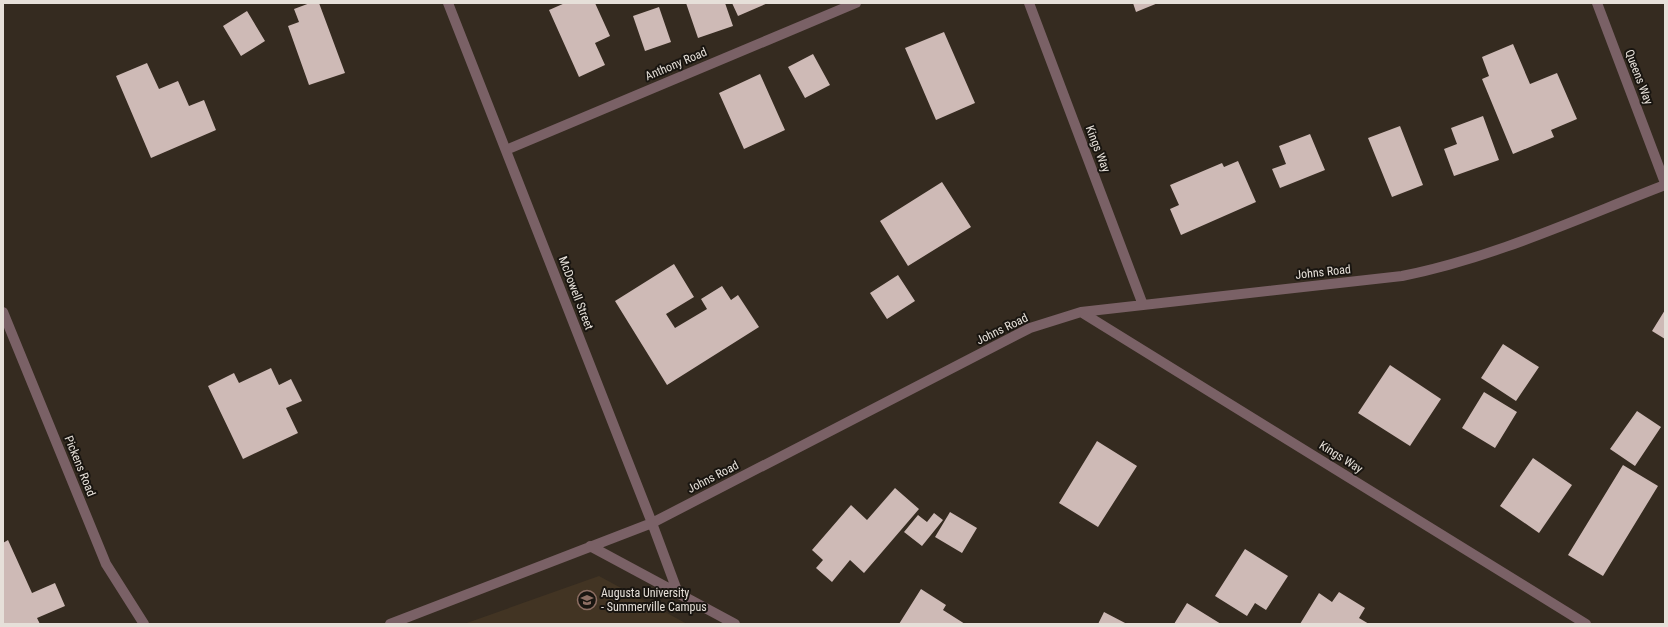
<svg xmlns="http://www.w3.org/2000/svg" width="1668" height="627" font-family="'Roboto Condensed',sans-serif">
  <rect width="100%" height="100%" fill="#352b20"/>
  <path fill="#423423" d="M599,576L687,624H464Z"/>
  <path fill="#cebab6" d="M310,3H319L345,73L309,85L288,26L299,22L294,9Z
    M565,3H595L610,36L595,43L605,65L579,77L549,10Z
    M686,3H725L733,26L698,38Z
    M732,3H768L738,16Z
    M1133,3H1158L1136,12Z
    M659,7L671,42L645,51L633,16Z
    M247,11L265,41L241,56L223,26Z
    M944,32L975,103L936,120L905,48Z
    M1513,44L1530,84L1557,73L1577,119L1551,130L1554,137L1513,154L1482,79L1489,76L1482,57Z
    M813,54L830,85L805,98L788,67Z
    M147,63L159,89L178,81L189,106L204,100L216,130L151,158L116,76Z
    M760,74L785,130L744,149L719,93Z
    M1483,116L1499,160L1454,176L1444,149L1457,144L1451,128Z
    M1400,126L1423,185L1392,197L1368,138Z
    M1310,134L1325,170L1280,188L1272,169L1286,164L1279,146Z
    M1238,161L1256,202L1181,235L1170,209L1179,205L1170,185L1222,163L1224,167Z
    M942,182L971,227L908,266L880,221Z
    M674,264L694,297L666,314L675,328L707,309L701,299L722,286L731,300L738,295L759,327L667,385L615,301Z
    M898,275L915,301L887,319L870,293Z
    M1665,310V339L1652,331Z
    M1503,344L1539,367L1516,401L1481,378Z
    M1390,365L1441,399L1410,446L1358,413Z
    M271,368L279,385L291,379L302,401L286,408L298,433L243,459L208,386L234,373L239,383Z
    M1484,392L1517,412L1495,448L1462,428Z
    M1637,411L1661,427L1635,466L1610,449Z
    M1097,441L1137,466L1098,527L1059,503Z
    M1533,458L1572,485L1539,533L1500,506Z
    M1623,465L1658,486L1603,576L1568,555Z
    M895,488L919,509L864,573L850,560L832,582L816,568L823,560L812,550L851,505L867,520Z
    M950,512L977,528L962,553L935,537Z
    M934,513L943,520L922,546L904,532L918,515L927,522Z
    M8,540L32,593L55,583L65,606L37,618L40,624H3V543Z
    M1245,549L1288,576L1266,610L1255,603L1247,616L1215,596Z
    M921,589L946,605L943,610L965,624H899Z
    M1339,592L1365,608L1359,618L1369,624H1300L1319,593L1332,602Z
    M1187,603L1221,624H1174Z
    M1104,612L1127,624H1098Z"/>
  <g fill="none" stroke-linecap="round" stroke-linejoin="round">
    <path stroke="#7a6166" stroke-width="10" d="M448,3L652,523L678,593
      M1029,3L1143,305
      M1597,3L1665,183
      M506,150L856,3
      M3,312L106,564L144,624
      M1081,312L1586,624
      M590,546L735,624
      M390,624L652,523L1030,328L1081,312L1402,276C1493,258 1579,218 1665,185"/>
  </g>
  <defs>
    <symbol id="university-ring" viewBox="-11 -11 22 22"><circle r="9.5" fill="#191510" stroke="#8d6e63" stroke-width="1.5"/><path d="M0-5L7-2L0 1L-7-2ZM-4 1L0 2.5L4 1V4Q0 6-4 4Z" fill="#8d6e63"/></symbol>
  </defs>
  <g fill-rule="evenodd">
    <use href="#university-ring" x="576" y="589" width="22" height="22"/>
  </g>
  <g text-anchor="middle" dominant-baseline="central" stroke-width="4" stroke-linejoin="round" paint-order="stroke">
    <g font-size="12" fill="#e6e0d9" stroke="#191510">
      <text transform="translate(676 64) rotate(-23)">Anthony Road</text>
      <text transform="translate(1639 77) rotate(69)">Queens Way</text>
      <text transform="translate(1098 149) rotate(69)">Kings Way</text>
      <text transform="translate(1323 272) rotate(-6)">Johns Road</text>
      <text transform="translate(576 293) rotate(69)">McDowell Street</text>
      <text transform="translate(1002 329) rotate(-26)">Johns Road</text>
      <text transform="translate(1341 457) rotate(32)">Kings Way</text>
      <text transform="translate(80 466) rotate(68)">Pickens Road</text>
      <text transform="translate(713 477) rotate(-27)">Johns Road</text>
    </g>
    <g font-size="12" fill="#e6e0d9" stroke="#191510" text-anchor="start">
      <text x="601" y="593">Augusta University<tspan x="601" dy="14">- Summerville Campus</tspan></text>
    </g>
  </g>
  <rect width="1668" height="627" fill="none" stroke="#e6e0d9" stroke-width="8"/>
</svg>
